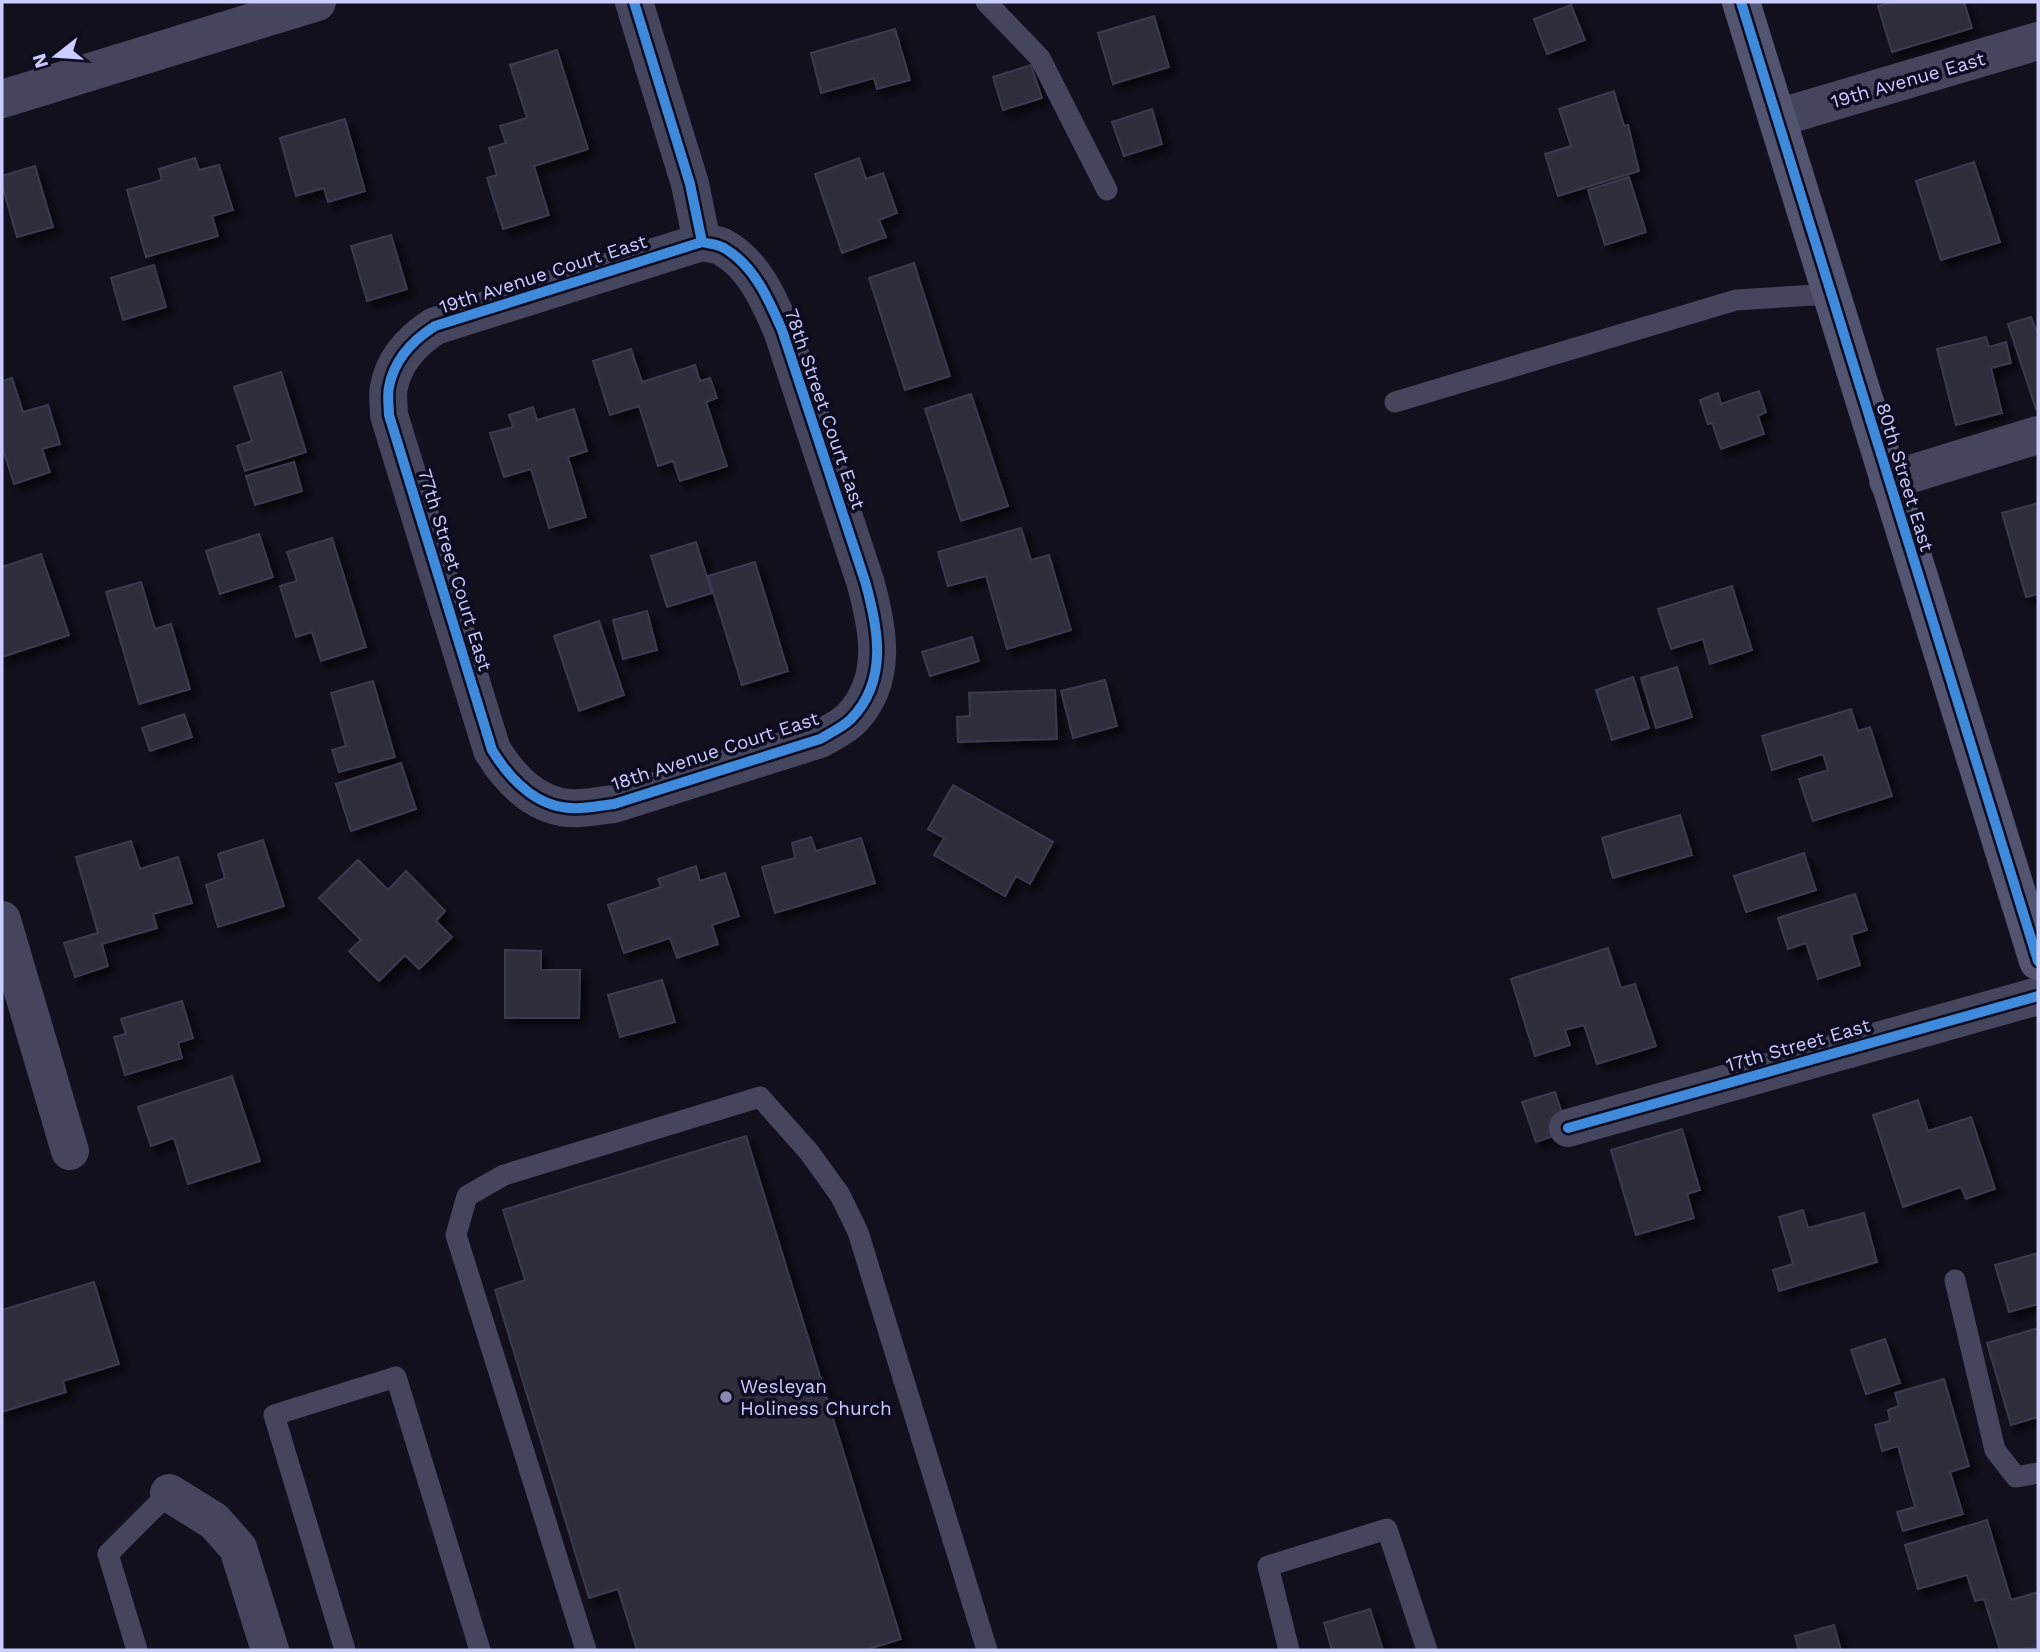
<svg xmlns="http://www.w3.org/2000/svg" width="2040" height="1652" font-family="'Work Sans',sans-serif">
  <defs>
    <filter id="shadow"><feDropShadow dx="6" dy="6" stdDeviation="3.5" flood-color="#0009"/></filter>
  </defs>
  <rect width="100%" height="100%" fill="#11101c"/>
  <path fill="#2e2e3e" stroke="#3b3a50" stroke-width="2" filter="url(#shadow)" d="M1892,2H1964L1972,28L1892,52L1878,6Z
    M1571,5L1585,40L1547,54L1534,19Z
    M1154,16L1169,67L1113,84L1098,33Z
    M895,29L910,80L877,89L874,78L821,93L811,53Z
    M557,50L588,149L534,166L549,215L503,229L487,178L497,175L489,148L506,143L500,126L527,118L510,65Z
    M1031,65L1042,98L1003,110L993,77Z
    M1614,91L1624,126L1628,125L1639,171L1558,196L1545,154L1571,146L1559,109Z
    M1152,109L1162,144L1124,156L1112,122Z
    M345,119L365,191L328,202L324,188L296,196L280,138Z
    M195,158L199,170L219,165L233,210L212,216L218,236L146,257L127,190L162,180L159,169Z
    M859,158L866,179L883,173L897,213L879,220L886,237L842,253L815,174Z
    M1974,162L2000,242L1941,260L1916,181Z
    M35,166L53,227L17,237L2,185V176Z
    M1629,177L1646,232L1605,245L1588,190Z
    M391,235L407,289L367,301L351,246Z
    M914,263L950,376L905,390L869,278Z
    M154,265L166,307L123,320L111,278Z
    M2031,317L2038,335V408L2036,409L2008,324Z
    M1986,337L1989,347L2006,342L2011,363L1991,368L2002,413L1956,425L1937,349Z
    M631,349L642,382L695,365L700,381L710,378L717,398L706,402L727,466L680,481L673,461L658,466L639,406L610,415L593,361Z
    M281,372L306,452L245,471L237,446L252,441L234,387Z
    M12,378L23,412L48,405L60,444L42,449L50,472L14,484L2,446V381Z
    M1759,391L1766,412L1758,416L1764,434L1721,449L1712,423L1708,424L1700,400L1718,393L1721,404Z
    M971,394L1008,506L961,521L925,409Z
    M533,407L537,420L574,409L587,451L568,457L586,517L549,528L531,469L504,477L490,433L513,427L509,415Z
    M294,462L302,491L255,505L246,476Z
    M2038,503V594L2026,597L2002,513Z
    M1021,528L1031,560L1049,555L1071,630L1007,649L986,576L948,586L938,552Z
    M259,534L273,577L220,594L206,551Z
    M332,538L366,647L321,661L312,632L296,637L280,586L297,581L287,552Z
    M696,542L712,593L667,607L651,556Z
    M41,554L69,635L2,657V567Z
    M755,562L788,671L742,685L708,576Z
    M141,582L155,629L171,624L190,689L139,704L106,592Z
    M1732,586L1752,650L1710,664L1703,639L1671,649L1658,609Z
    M647,611L657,650L623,659L613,620Z
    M599,621L624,695L579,711L554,636Z
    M972,637L979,661L930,676L922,652Z
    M1677,667L1692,717L1656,728L1641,678Z
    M1633,677L1649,728L1612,740L1596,690Z
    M1105,680L1117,726L1073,738L1061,691Z
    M373,681L395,757L339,772L332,750L346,746L331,693Z
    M1055,690L1057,739L958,742L957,717L970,716L969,693Z
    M1851,709L1858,731L1870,727L1892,796L1813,821L1799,779L1828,770L1823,754L1772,770L1762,736Z
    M184,714L192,737L150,751L142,728Z
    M401,763L416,809L351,831L336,784Z
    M953,785L1053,842L1030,884L1016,876L1005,896L934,855L944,838L928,829Z
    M1680,815L1692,855L1613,878L1602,838Z
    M811,837L816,851L861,838L875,883L775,913L762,867L795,858L792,843Z
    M263,840L284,906L218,927L206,885L225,878L218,854Z
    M131,841L140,869L178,857L192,903L153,914L157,928L102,944L108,966L75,977L64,943L98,933L76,857Z
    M1804,853L1816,890L1746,912L1734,876Z
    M358,860L388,890L406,871L445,911L436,921L452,937L419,969L405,955L379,981L349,951L361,940L319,898Z
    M696,866L700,881L725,873L739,916L712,925L718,944L677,958L670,938L624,953L608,905L661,887L658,879Z
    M1855,894L1867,930L1851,935L1860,965L1818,979L1806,943L1788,949L1778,918Z
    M1608,948L1621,988L1635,984L1656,1046L1597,1064L1584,1025L1565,1030L1570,1045L1535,1056L1511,979Z
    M505,950L541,951V970H580L579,1018H505Z
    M662,980L675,1022L620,1037L608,995Z
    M182,1001L193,1038L178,1043L182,1058L125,1075L114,1037L126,1034L121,1019Z
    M232,1076L260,1161L188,1184L174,1138L151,1146L138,1107Z
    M1555,1092L1568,1131L1536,1142L1522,1102Z
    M1918,1100L1928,1131L1971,1117L1995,1189L1966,1199L1961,1187L1903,1207L1873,1115Z
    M1682,1129L1700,1190L1687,1194L1694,1218L1636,1235L1611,1150Z
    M746,1136L901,1639L865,1650H637L618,1589L589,1598L495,1290L525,1280L503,1210Z
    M1803,1210L1808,1228L1864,1213L1877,1262L1779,1291L1773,1270L1793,1264L1779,1217Z
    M2038,1253V1304L2009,1312L1995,1265Z
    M94,1282L119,1364L63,1381L66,1392L2,1412V1310Z
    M2038,1328V1417L2011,1425L1987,1343Z
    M1885,1339L1900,1383L1866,1394L1851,1350Z
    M1944,1379L1969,1466L1950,1472L1963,1514L1903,1531L1897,1512L1915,1507L1898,1446L1882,1451L1875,1425L1890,1421L1888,1410L1899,1406L1895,1393Z
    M1987,1520L2011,1600L2038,1592V1648L2000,1650L1984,1599L1975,1601L1967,1575L1918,1589L1905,1545Z
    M1370,1609L1383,1650H1332L1324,1623Z
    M1834,1625L1841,1650H1799L1795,1636Z"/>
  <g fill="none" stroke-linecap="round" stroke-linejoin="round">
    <path stroke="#45465d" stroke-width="21" d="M986,2L1040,58L1107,190
      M1395,402L1736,300L1831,294
      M1955,1280L1995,1450L2016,1477L2038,1473
      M137,1650L108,1554L169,1493
      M345,1650L274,1415L396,1377L480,1650
      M586,1650L456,1235L467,1196L504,1175L760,1097L809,1152L840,1195L858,1232L987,1650
      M1289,1650L1268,1566L1387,1529L1427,1650"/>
    <path stroke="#45465d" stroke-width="38" d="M634,2L690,184L702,242C709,244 718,244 724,248C754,265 769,300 782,330L865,581C878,627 889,680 851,719C843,727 830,733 820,739L614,804C603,805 591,808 580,808C540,811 511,781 492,750L389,415C389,406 387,395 389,387C394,360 413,340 435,326L702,242
      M2,99L317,2
      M1777,118L2038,41
      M1888,481L2038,435
      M2,920L70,1151
      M1568,1128L2038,996
      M169,1493L214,1521L238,1548L270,1650"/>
    <path stroke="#525470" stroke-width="38" d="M1741,2L2038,961"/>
    <defs>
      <path id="cycleway" d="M634,2L690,184L702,242C709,244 718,244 724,248C754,265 769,300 782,330L865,581C878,627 889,680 851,719C843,727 830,733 820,739L614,804C603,805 591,808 580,808C540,811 511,781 492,750L389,415C389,406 387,395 389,387C394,360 413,340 435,326L702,242
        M1741,2L2038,961
        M1568,1128L2038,996"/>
    </defs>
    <use href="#cycleway" stroke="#0d0c20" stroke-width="15"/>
    <use href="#cycleway" stroke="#408adc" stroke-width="10"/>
  </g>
  <circle fill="#8a8ab0" stroke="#0d0c20" stroke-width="2.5" cx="726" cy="1397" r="7"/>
  <g text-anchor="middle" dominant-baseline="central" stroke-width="7" stroke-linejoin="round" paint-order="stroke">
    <g font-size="19" fill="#cbccff" stroke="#0d0c20">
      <text transform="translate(1908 80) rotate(-16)">19th Avenue East</text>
      <text transform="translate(543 274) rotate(-18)">19th Avenue Court East</text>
      <text transform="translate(825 409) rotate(71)">78th Street Court East</text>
      <text transform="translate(1905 477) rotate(73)">80th Street East</text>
      <text transform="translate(455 570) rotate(73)">77th Street Court East</text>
      <text transform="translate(715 751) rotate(-18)">18th Avenue Court East</text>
      <text transform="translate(1798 1045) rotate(-16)">17th Street East</text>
    </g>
    <g font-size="19" fill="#cbccff" stroke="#0d0c20" text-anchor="start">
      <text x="740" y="1386">Wesleyan<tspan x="740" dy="22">Holiness Church</tspan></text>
    </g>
  </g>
  <rect width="2040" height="1652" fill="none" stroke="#cbccff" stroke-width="7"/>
  <g transform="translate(56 56) rotate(253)" stroke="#0d0c20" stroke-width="5" paint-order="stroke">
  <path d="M0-5L12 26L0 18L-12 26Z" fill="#cbccff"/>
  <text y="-10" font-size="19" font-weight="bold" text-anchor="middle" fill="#cbccff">N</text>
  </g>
</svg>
